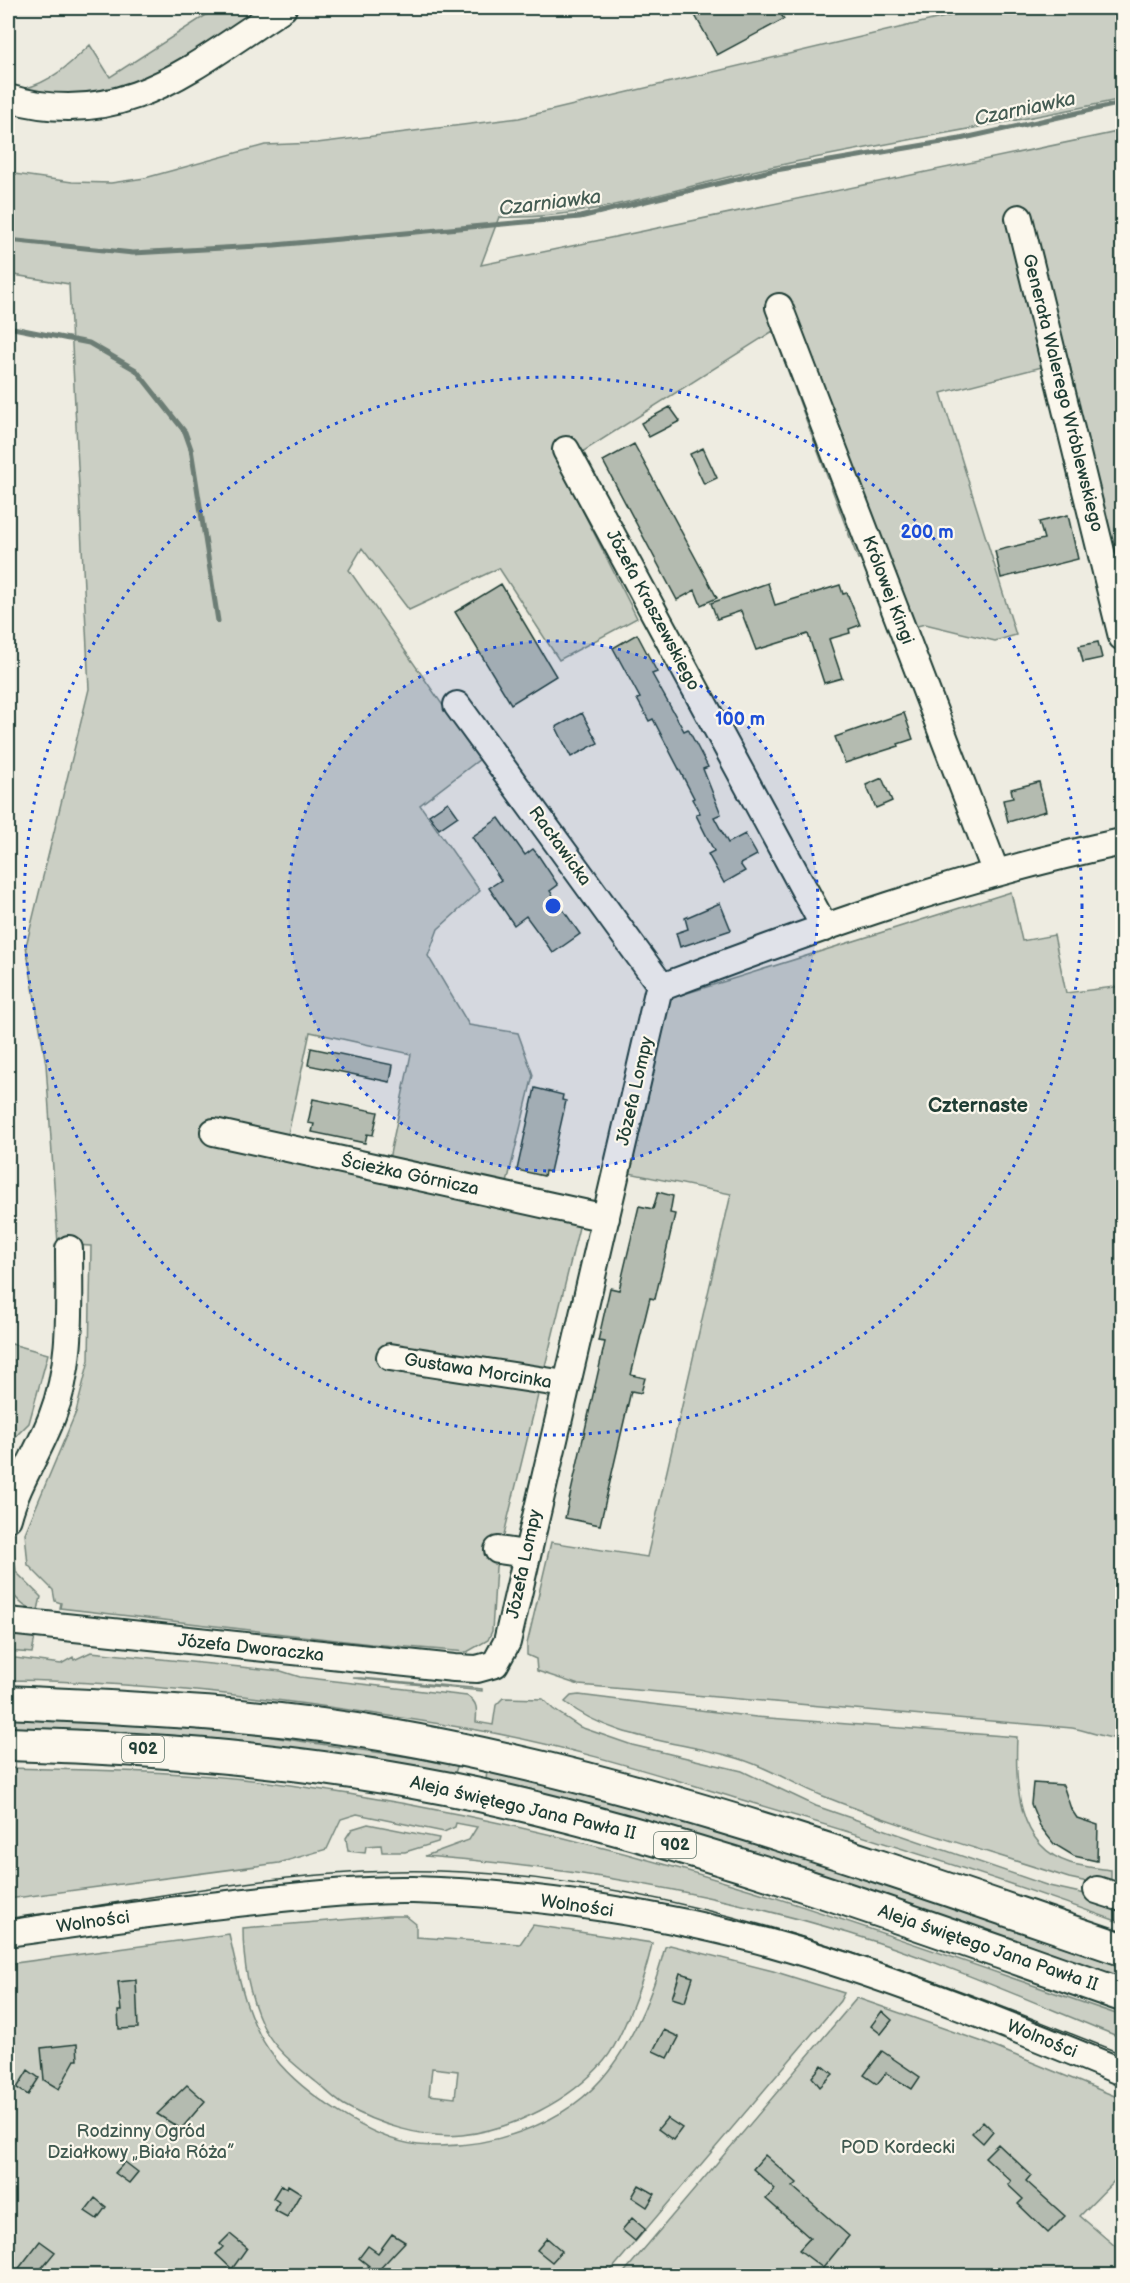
<svg xmlns="http://www.w3.org/2000/svg" width="1130" height="2283" font-family="'Balsamiq Sans',sans-serif">
  <rect width="100%" height="100%" fill="#eeece1"/>
  <filter id="ink" filterUnits="userSpaceOnUse"><feTurbulence type="fractalNoise" baseFrequency=".0167" numOctaves="2"/><feDisplacementMap in="SourceGraphic" scale="12" xChannelSelector="R" yChannelSelector="G"/><feConvolveMatrix kernelMatrix="1 2 1 2 8 2 1 2 1" color-interpolation-filters="sRGB"/></filter>
  <g filter="url(#ink)">
    <path fill="#cbcfc4" stroke="#75867c" stroke-width="1.5" fill-rule="evenodd" d="M217,8H268L142,87L55,97L23,89C51,82 69,65 90,45L110,77Z
      M983,8H1122V99C1006,124 887,142 771,167C681,186 592,220 499,217L481,265L1122,131V613L1069,360L941,393L1016,635L995,641L925,624L909,628L881,552L858,559L773,331L560,466L637,618L559,660L499,568L409,610L362,548L349,570L480,759L420,805L480,891L438,929L428,956L469,1025L518,1033L533,1075L507,1183L389,1159L411,1054L310,1032L284,1153L581,1219L496,1567L492,1631L488,1640L467,1652L371,1644L60,1608L61,1603L55,1601L53,1590L28,1565L25,1533L76,1412L89,1360L91,1246L58,1244L46,1064L26,946L89,689L69,284L8,274V173L72,182L111,183L145,178L265,145L317,143L519,118Z
      M1011,892L1022,941L1054,935L1066,993L1122,986V1739C1106,1739 1089,1731 1072,1728L579,1685L537,1671L536,1659L527,1655V1644L551,1542L647,1557L731,1194L629,1173L668,999Z
      M8,1343L48,1354L29,1423L8,1444Z
      M12,1535L16,1572L41,1597L38,1610C23,1610 17,1598 8,1589V1561Z
      M8,1634L35,1637L32,1653L8,1651Z
      M91,1652L281,1671L300,1677L467,1696C478,1702 477,1710 476,1722L493,1725L496,1705L503,1698L543,1699L553,1709L580,1727L632,1745L742,1771L816,1806L1049,1886L1094,1896L1122,1905V1923C996,1877 868,1837 739,1799C653,1773 565,1745 477,1730C322,1704 165,1682 8,1680V1657L61,1664L73,1657L74,1660Z
      M353,1678H361L482,1689V1691Z
      M579,1695L756,1717L1017,1737C1015,1782 1016,1846 1070,1863C1083,1867 1098,1868 1111,1870V1887L1069,1878C987,1851 903,1828 823,1796C795,1785 770,1768 740,1759C683,1741 613,1741 565,1702L571,1696Z
      M8,1718L122,1723L251,1734L458,1764L455,1773L301,1750L8,1730Z
      M8,1768C102,1770 196,1771 290,1785C445,1807 601,1843 751,1890C876,1929 999,1974 1122,2016V2038C1032,2002 941,1961 848,1933C710,1892 568,1867 425,1856L469,1840L477,1827L456,1823L455,1827L444,1832L357,1814L341,1819L327,1849L279,1863L8,1899Z
      M487,1772C704,1819 913,1894 1122,1967V1978L734,1847L486,1779Z
      M368,1824L439,1838L438,1842L405,1852H382L381,1845L366,1846L365,1853L348,1851L346,1838L352,1829Z
      M388,1916H406L416,1924V1937L520,1944L533,1925L652,1943C647,1971 623,2039 604,2061C570,2101 514,2129 462,2135C424,2139 376,2124 344,2105C334,2099 325,2089 316,2082C296,2066 274,2049 263,2026C249,1996 243,1960 243,1928ZM432,2068L458,2071L455,2098L429,2095Z
      M229,1934C239,1977 246,2021 274,2057C302,2093 372,2140 418,2145C486,2151 567,2126 609,2070C636,2034 654,1990 665,1947L670,1945L773,1971L844,1993L840,2001L607,2275L8,2276V1964Z
      M857,1998L980,2041L1122,2099V2173L1080,2216L1122,2252V2275L621,2276Z"/>
    <g fill="none" stroke-linecap="round" stroke-linejoin="round">
      <path stroke="#6c7d74" stroke-width="5" d="M8,240L133,253L275,245L580,217L770,171L960,139L1122,103
        M8,327L89,343L136,370L185,432L191,449L218,621"/>
    </g>
    <path fill="#b4bbb0" stroke="#1f3d34" stroke-width="1.5" d="M691,8H777L784,19L717,55Z
      M670,407L680,421L649,437L641,423Z
      M634,444L708,581L717,598L701,605L695,590L677,600L603,461Z
      M703,448L717,478L704,484L690,454Z
      M1068,515L1078,559L1001,578L995,551L1044,539L1039,522Z
      M768,583L775,605L840,585L843,594L847,593L860,625L849,629L850,633L829,639L842,678L824,683L808,634L756,650L741,611L717,619L711,603Z
      M501,584L556,676L511,704L455,612Z
      M637,634L657,672L652,674L684,731L688,729L708,767L703,769L721,814L714,817L728,843L745,834L757,855L740,864L745,871L724,883L708,854L714,851L696,815L700,813L692,799L694,798L653,719L649,721L637,699L640,698L613,648Z
      M1098,642L1102,658L1083,662L1079,646Z
      M582,713L598,743L571,757L556,727Z
      M904,713L913,739L898,744L899,746L845,763L835,737Z
      M882,778L892,801L876,808L866,785Z
      M1039,782L1046,811L1008,822L1003,800L1013,798L1011,789Z
      M448,802L458,816L439,829L429,815Z
      M499,818L525,855L533,849L538,855L558,885L550,891L580,934L553,953L526,916L514,925L489,888L501,880L472,837Z
      M720,903L731,930L680,947L676,933L688,929L685,918Z
      M311,1048L393,1065L390,1082L308,1065Z
      M535,1088L563,1095L562,1100L566,1101L550,1172L545,1171L544,1176L517,1170Z
      M313,1099L378,1112L373,1135L367,1134L365,1143L312,1132L314,1124L308,1123Z
      M658,1192L673,1196L670,1213L675,1214L655,1299L650,1298L631,1375L645,1378L641,1393L631,1391L600,1525L565,1518L605,1342L598,1341L610,1288L619,1290L639,1206L653,1209Z
      M1033,1783L1063,1785L1071,1809L1077,1818L1098,1825L1097,1861L1074,1856L1054,1844L1040,1826L1031,1804Z
      M680,1973L693,1977L685,2002L672,1998Z
      M136,1980L138,2028L119,2029L118,2011H121L118,1982Z
      M882,2011L892,2020L881,2034L871,2026Z
      M664,2030L679,2037L668,2058L653,2051Z
      M77,2044L78,2060H75L59,2089L44,2080L41,2048Z
      M882,2051L920,2077L912,2089L886,2073L877,2084L864,2075Z
      M822,2065L833,2074L820,2087L812,2077Z
      M28,2070L39,2078L28,2095L17,2088Z
      M187,2085L205,2101L181,2129L157,2114Z
      M667,2118L682,2128L673,2140L658,2129Z
      M983,2121L993,2131L983,2143L972,2133Z
      M998,2144L1031,2175L1026,2181L1065,2216L1048,2233L1018,2204L1023,2199L1008,2185L1011,2181L985,2157Z
      M765,2155L797,2183L793,2187L849,2236L823,2268L799,2250L810,2238L766,2199L775,2189L753,2169Z
      M125,2162L138,2172L129,2183L115,2173Z
      M281,2185L287,2188L288,2185L301,2193L287,2217L274,2210L279,2202L273,2198Z
      M639,2185L655,2194L647,2207L632,2197Z
      M95,2198L106,2207L97,2219L85,2211Z
      M632,2218L645,2229L635,2241L622,2230Z
      M230,2234L247,2248L232,2269L216,2254L223,2247L220,2244Z
      M392,2234L405,2242L374,2275L367,2269L369,2266L359,2258L368,2246L378,2253Z
      M547,2238L562,2251L552,2262L537,2250Z
      M40,2241L55,2252L35,2276H13Z"/>
    <g fill="none" stroke-linecap="round" stroke-linejoin="round">
      <defs>
        <path id="minor" d="M8,98C122,132 193,66 283,8
          M1019,218L1122,637
          M779,307L996,873
          M566,450L825,928
          M457,705L662,987
          M214,1132L606,1218
          M390,1357L565,1384
          M8,1518C17,1483 39,1452 52,1417C73,1364 69,1306 69,1249
          M498,1550L526,1554
          M8,1621L454,1668L477,1669L495,1664L507,1642L658,992L662,987C812,930 965,875 1122,842
          M1097,1890L1122,1898
          M8,1933C93,1921 178,1909 264,1900C314,1894 363,1889 413,1890C532,1893 674,1915 788,1948C902,1981 1013,2027 1122,2072"/>
        <path id="major" d="M8,1702C135,1708 261,1713 386,1735C639,1779 881,1867 1122,1949
          M8,1744C175,1749 342,1763 506,1801C716,1849 919,1924 1122,1995"/>
      </defs>
      <use href="#minor" stroke="#1f3d34" stroke-width="30"/>
      <use href="#major" stroke="#1f3d34" stroke-width="36"/>
      <use href="#minor" stroke="#fbf7ec" stroke-width="26"/>
      <use href="#major" stroke="#fbf7ec" stroke-width="32"/>
      <path stroke="#1f3d34" stroke-width="1.5" d="M8,1920C134,1901 268,1873 396,1871C645,1866 895,1963 1122,2054"/>
    </g>
  </g>
  <circle cx="553" cy="906" r="265" fill="#1d4ed8" fill-opacity=".12"/>
  <g fill="none" stroke="#1d4ed8" stroke-width="3" stroke-dasharray="3 6">
    <circle cx="553" cy="906" r="265"/>
    <circle cx="553" cy="906" r="529"/>
  </g>
  <g text-anchor="middle" dominant-baseline="central" stroke-width="4.5" stroke-linejoin="round" paint-order="stroke">
    <g fill="#fbf7ec" stroke="#61756b" stroke-width="1.5">
      <rect x="122" y="1736" width="42" height="26" rx="4.5"/>
      <rect x="654" y="1832" width="42" height="26" rx="4.5"/>
    </g>
    <g font-size="16" font-weight="bold" fill="#1f3d34">
      <text x="143" y="1749">902</text>
      <text x="675" y="1845">902</text>
    </g>
    <g font-size="18" fill="#1f3d34" stroke="#fbf7ec">
      <text transform="translate(1063 393) rotate(76)">Generała Walerego Wróblewskiego</text>
      <text transform="translate(888 590) rotate(69)">Królowej Kingi</text>
      <text transform="translate(653 610) rotate(62)">Józefa Kraszewskiego</text>
      <text transform="translate(560 846) rotate(54)">Racławicka</text>
      <text transform="translate(635 1091) rotate(-77)">Józefa Lompy</text>
      <text transform="translate(410 1175) rotate(12)">Ścieżka Górnicza</text>
      <text transform="translate(478 1371) rotate(9)">Gustawa Morcinka</text>
      <text transform="translate(524 1564) rotate(-78)">Józefa Lompy</text>
      <text transform="translate(251 1648) rotate(6)">Józefa Dworaczka</text>
      <text transform="translate(523 1808) rotate(13)">Aleja świętego Jana Pawła II</text>
      <text transform="translate(577 1906) rotate(8)">Wolności</text>
      <text transform="translate(93 1922) rotate(-8)">Wolności</text>
      <text transform="translate(988 1948) rotate(19)">Aleja świętego Jana Pawła II</text>
      <text transform="translate(1042 2039) rotate(22)">Wolności</text>
    </g>
    <g font-size="18" fill="#415a51" stroke="#fbf7ec">
      <text x="141" y="2131">Rodzinny Ogród<tspan x="141" dy="21">Działkowy „Biała Róża”</tspan></text>
      <text x="898" y="2147">POD Kordecki</text>
    </g>
    <g font-size="20" font-style="italic" fill="#455d54" stroke="#fbf7ec">
      <text transform="translate(1025 109) rotate(-12)">Czarniawka</text>
      <text transform="translate(550 203) rotate(-7)">Czarniawka</text>
    </g>
    <g font-size="20" font-weight="bold" fill="#1f3d34" stroke="#fbf7ec">
      <text x="978" y="1106">Czternaste</text>
    </g>
  </g>
  <circle cx="553" cy="906" r="9" fill="#1d4ed8" stroke="#fbf7ec" stroke-width="3"/>
  <g font-size="18" text-anchor="middle" font-weight="bold" fill="#1d4ed8" stroke="#fbf7ec" stroke-width="4.5" stroke-linejoin="round" paint-order="stroke">
    <text x="927" y="538">200 m</text>
    <text x="740" y="725">100 m</text>
  </g>
  <rect width="1130" height="2283" fill="none" stroke="#fbf7ec" stroke-width="30"/>
  <rect x="15" y="15" width="1100" height="2253" fill="none" stroke="#1f3d34" stroke-width="2" filter="url(#ink)"/>
</svg>
